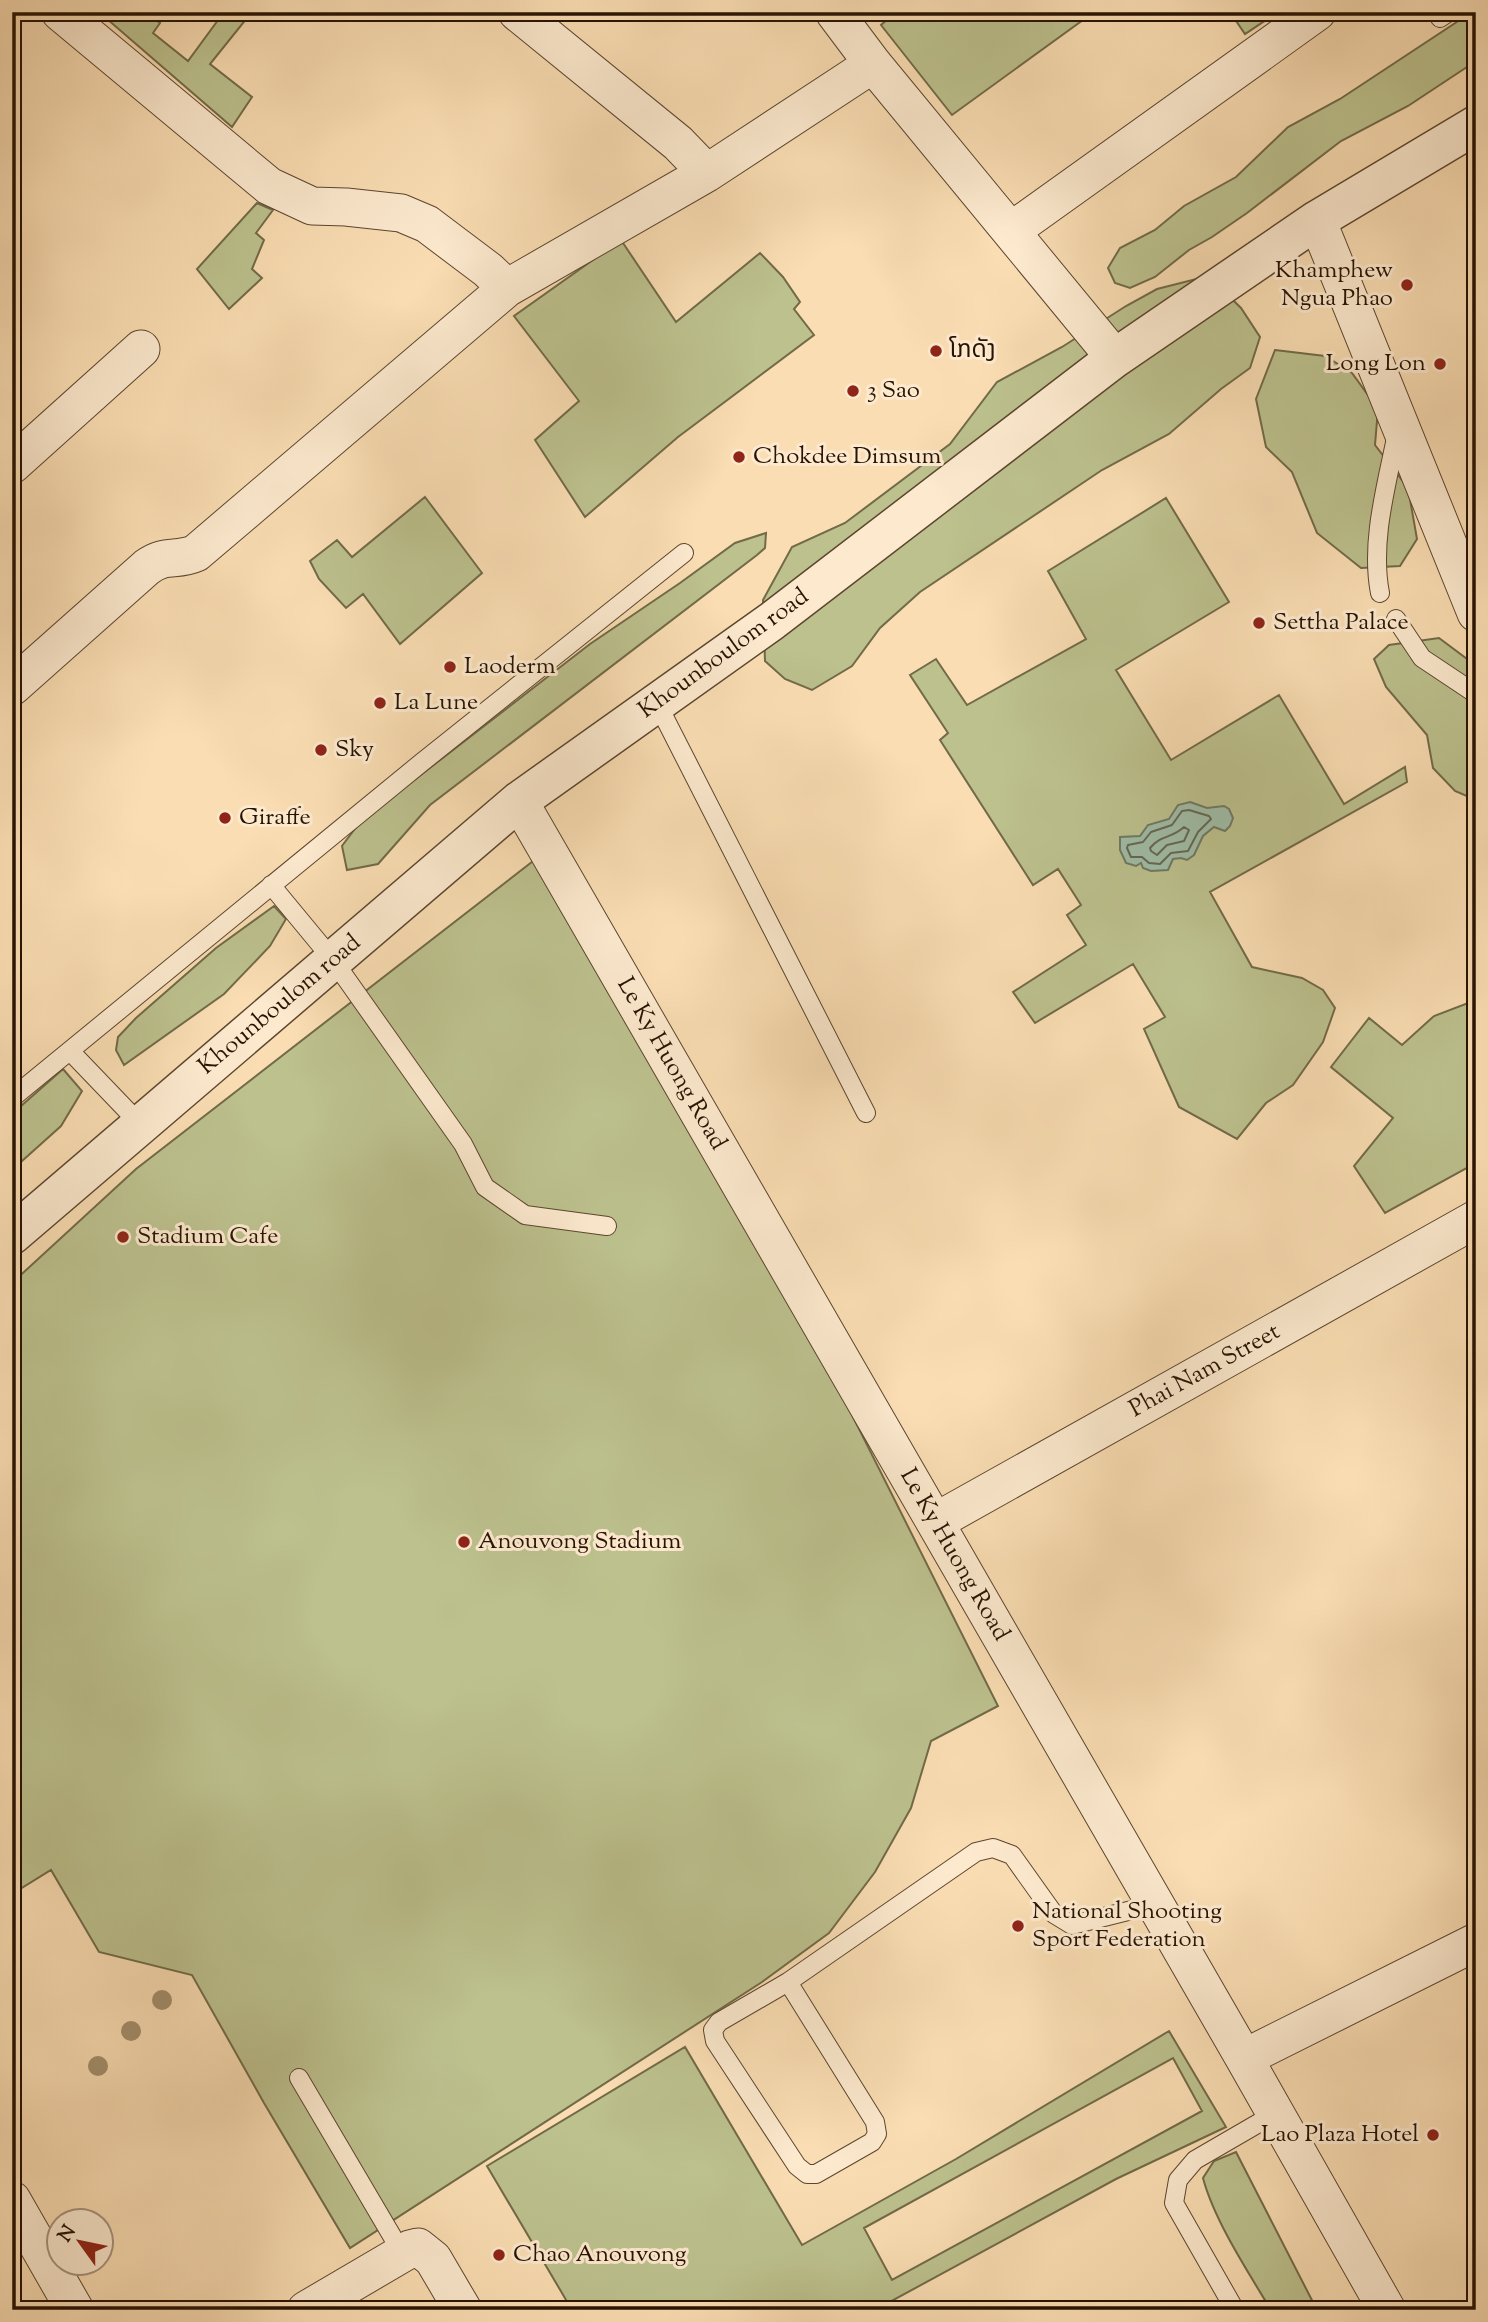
<svg xmlns="http://www.w3.org/2000/svg" width="1488" height="2322" font-family="'Sorts Mill Goudy','Noto Sans Lao',serif">
  <rect width="100%" height="100%" fill="#faddb3"/>
  <filter id="stains"><feTurbulence type="fractalNoise" baseFrequency=".00286" numOctaves="4"/><feColorMatrix values="0 0 0 0 .2 0 0 0 0 .09 0 0 0 0 .02 0 0 0 .5 -.17"/></filter>
  <radialGradient id="worn" r=".72"><stop offset=".6" stop-color="#630" stop-opacity="0"/><stop offset="1" stop-color="#630" stop-opacity=".3"/></radialGradient>
  <path fill="#bcc18e" stroke="#726a48" stroke-width="2" fill-rule="evenodd" d="M113,12H146L160,23L153,33L188,61L224,12H241L247,18L210,64L252,97L232,127L107,19Z
    M896,12H1094L952,115L881,25Z
    M1230,12H1278L1245,34Z
    M1472,12H1476V61L1408,106L1341,141L1247,213L1212,237L1189,250L1155,277L1130,288L1115,283L1108,268L1120,248L1155,230L1184,206L1236,177L1288,127L1340,99Z
    M257,203L273,210L256,233L264,240L252,269L262,278L229,309L197,269Z
    M621,240L676,322L760,253L783,277L800,302L794,309L814,335L678,437L585,517L535,440L579,401L514,316Z
    M1208,276L1241,308L1260,337L1250,368L1221,389L1169,434L1102,470L920,592L880,628L852,666L812,690L785,679L765,661L763,600L792,547L845,523L950,444L997,382L1062,347L1126,306L1157,289Z
    M1275,350L1325,356L1352,373L1378,409L1375,445L1408,488L1417,539L1400,566L1361,568L1317,533L1292,472L1266,447L1256,399Z
    M425,497L482,573L400,644L363,594L346,608L319,579L310,561L337,540L352,557Z
    M1166,498L1229,602L1116,670L1171,760L1279,695L1344,804L1405,767L1407,782L1210,892L1252,967L1302,978L1323,990L1335,1008L1323,1042L1293,1085L1266,1103L1237,1139L1179,1107L1144,1029L1165,1017L1133,964L1035,1023L1013,992L1086,945L1067,915L1081,905L1058,869L1033,885L940,740L948,733L910,675L936,659L967,705L1086,639L1048,571Z
    M766,533L765,548L757,555L430,805L378,864L347,870L342,846L360,822L590,644L680,583L735,543Z
    M1439,638L1471,662L1476,674V800L1455,791L1433,768L1427,735L1386,687L1374,659L1389,645Z
    M537,858L834,1379L998,1706L931,1741L911,1808L875,1872L829,1933L762,1982L350,2248L264,2103L192,1975L99,1952L51,1870L12,1894V1283L136,1169Z
    M274,906L286,919L270,946L224,994L124,1065L116,1050L118,1037L136,1018L216,948Z
    M1476,1000V1163L1385,1213L1354,1166L1393,1118L1331,1067L1369,1018L1402,1045L1434,1016Z
    M63,1069L82,1091L61,1126L12,1170V1114Z
    M1169,2031L1226,2127L1116,2179L875,2310H770L767,2306L760,2310H572L487,2166L685,2047L802,2245L956,2159ZM1173,2058L1202,2111L892,2280L864,2228Z
    M1236,2152L1317,2310H1271C1248,2272 1214,2220 1203,2178L1214,2161Z"/>
  <path fill="#9fbda7" stroke="#6f7965" stroke-width="2" d="M1190,802L1207,808L1224,806L1229,809L1233,818L1230,826L1225,831L1214,827L1203,836L1194,855L1187,860L1181,858L1173,859L1168,870L1151,871L1143,868L1141,863L1136,866L1126,863L1120,850V837L1140,836L1148,825L1169,819L1178,805Z"/>
  <g fill="none" stroke-linecap="round" stroke-linejoin="round">
    <path stroke="#636854" stroke-width="2" d="M1189,810L1209,816L1211,819L1198,832L1188,851L1171,853L1160,864L1149,863L1142,857H1131L1127,848L1128,845L1143,842L1151,832L1172,825L1182,811Z
      M1184,827L1189,830L1184,841L1167,845L1157,855L1151,851L1150,848C1162,834 1171,839 1184,827Z"/>
    <defs>
      <path id="service" d="M1440,18L1449,12
        M1380,593C1370,541 1387,484 1397,433
        M1396,619L1422,658L1476,694
        M657,703L866,1113
        M271,885L333,960L463,1144L485,1187L525,1215L607,1226
        M70,1051L140,1124
        M12,1098L421,763L684,553
        M788,1982L875,2122L877,2134L872,2142L816,2174H807L797,2166L715,2041L713,2030L719,2022L788,1982L976,1852L993,1848L1012,1855L1054,1914L1072,1925L1156,1904
        M299,2078L402,2253
        M1235,2310L1174,2203L1178,2180L1195,2160L1276,2113"/>
      <path id="minor" d="M60,12L269,186L312,206L346,207L401,213L427,224L488,270L507,288
        M517,12L678,143L707,173
        M834,12L873,64L1115,358
        M1317,220L1476,613
        M1011,231L1317,12
        M12,465L141,349
        M12,687L147,567C166,553 176,562 196,553L507,288L707,173L873,64
        M519,801L1244,2058L1387,2310
        M935,1522L1476,1219
        M1244,2058L1476,1942
        M12,2200L75,2310
        M306,2310L410,2249L418,2247L433,2259L463,2310"/>
      <path id="tertiary" d="M12,1235L519,801L772,621L1115,358L1317,220L1476,125"/>
    </defs>
    <use href="#service" stroke="#5c462e" stroke-width="20"/>
    <use href="#minor" stroke="#5c462e" stroke-width="39"/>
    <use href="#tertiary" stroke="#5c462e" stroke-width="41"/>
    <use href="#service" stroke="#fce9ce" stroke-width="18"/>
    <use href="#minor" stroke="#fce9ce" stroke-width="37"/>
    <use href="#tertiary" stroke="#fce9ce" stroke-width="38"/>
  </g>
  <g fill="#a38f6d">
    <circle cx="162" cy="2000" r="10"/>
    <circle cx="131" cy="2031" r="10"/>
    <circle cx="98" cy="2066" r="10"/>
  </g>
  <g fill="#8f2418" stroke="#fce9ce" stroke-width="2.5">
    <circle cx="1407" cy="285" r="7"/>
    <circle cx="936" cy="351" r="7"/>
    <circle cx="1440" cy="364" r="7"/>
    <circle cx="853" cy="391" r="7"/>
    <circle cx="739" cy="457" r="7"/>
    <circle cx="1259" cy="623" r="7"/>
    <circle cx="450" cy="667" r="7"/>
    <circle cx="380" cy="703" r="7"/>
    <circle cx="321" cy="750" r="7"/>
    <circle cx="225" cy="818" r="7"/>
    <circle cx="123" cy="1237" r="7"/>
    <circle cx="464" cy="1542" r="7"/>
    <circle cx="1018" cy="1926" r="7"/>
    <circle cx="1433" cy="2135" r="7"/>
    <circle cx="499" cy="2255" r="7"/>
  </g>
  <g text-anchor="middle" dominant-baseline="central" stroke-width="6" stroke-linejoin="round" paint-order="stroke">
    <g font-size="24" fill="#271302" stroke="#fce9ce" text-anchor="start">
      <text x="1393" y="271" text-anchor="end">Khamphew<tspan x="1393" dy="28">Ngua Phao</tspan></text>
      <text x="950" y="351">ໂກດັງ</text>
      <text x="1426" y="364" text-anchor="end">Long Lon</text>
      <text x="867" y="391">3 Sao</text>
      <text x="753" y="457">Chokdee Dimsum</text>
      <text x="1273" y="623">Settha Palace</text>
      <text x="464" y="667">Laoderm</text>
      <text x="394" y="703">La Lune</text>
      <text x="335" y="750">Sky</text>
      <text x="239" y="818">Giraffe</text>
      <text x="137" y="1237">Stadium Cafe</text>
      <text x="478" y="1542">Anouvong Stadium</text>
      <text x="1032" y="1912">National Shooting<tspan x="1032" dy="28">Sport Federation</tspan></text>
      <text x="1419" y="2135" text-anchor="end">Lao Plaza Hotel</text>
      <text x="513" y="2255">Chao Anouvong</text>
    </g>
    <g font-size="24" fill="#271302" stroke="#fce9ce">
      <text transform="translate(724 654) rotate(-36)">Khounboulom road</text>
      <text transform="translate(280 1005) rotate(-40)">Khounboulom road</text>
      <text transform="translate(671 1064) rotate(60)">Le Ky Huong Road</text>
      <text transform="translate(1205 1371) rotate(-29)">Phai Nam Street</text>
      <text transform="translate(954 1555) rotate(60)">Le Ky Huong Road</text>
    </g>
  </g>
  <rect width="1488" height="2322" fill="none" stroke="#faddb3" stroke-width="42"/>
  <rect x="14" y="14" width="1460" height="2294" fill="none" stroke="#271302" stroke-width="3.5"/>
  <rect x="21" y="21" width="1446" height="2280" fill="none" stroke="#271302" stroke-width="2"/>
  <g transform="translate(80 2242) rotate(303)"><circle r="33" fill="#fce9ce" stroke="#a7937c" stroke-width="2"/>
  <path d="M0-5L12 26L0 18L-12 26Z" fill="#8f2418"/>
  <text y="-10" font-size="19" font-weight="bold" text-anchor="middle" fill="#271302">N</text>
  </g>
  <rect width="100%" height="100%" filter="url(#stains)"/>
  <rect width="100%" height="100%" fill="url(#worn)"/>
</svg>
